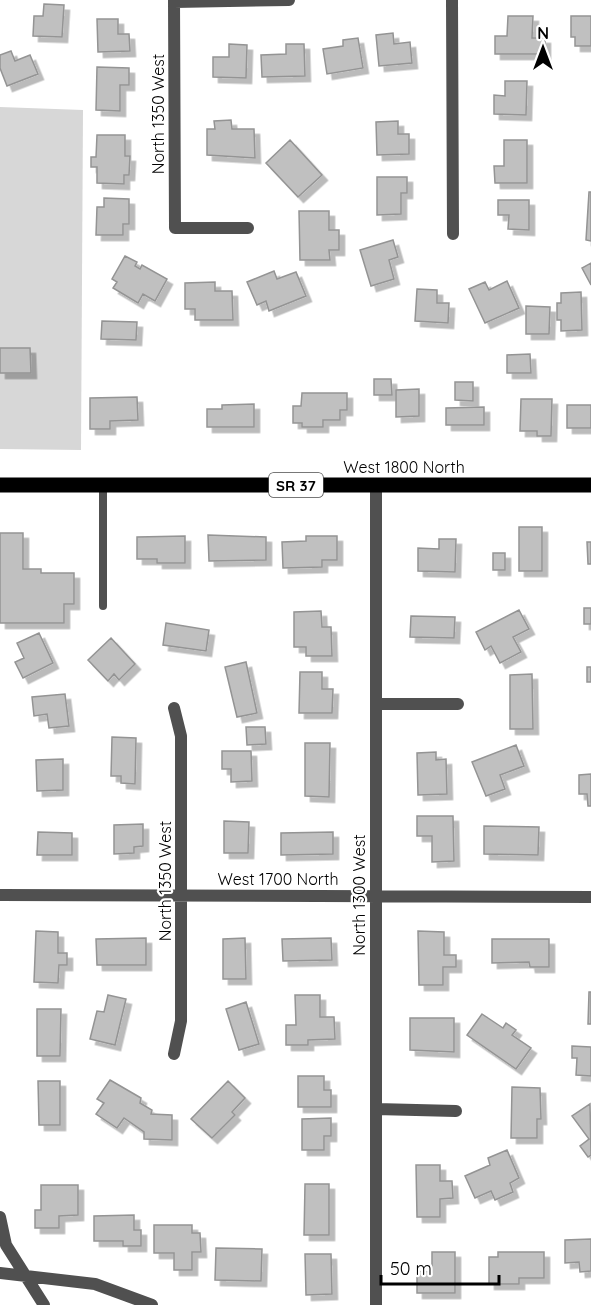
<svg xmlns="http://www.w3.org/2000/svg" width="591" height="1305" font-family="Quicksand,sans-serif">
  <defs>
    <filter id="shadow"><feDropShadow dx="5.5" dy="5.5" stdDeviation="0" flood-color="#0004"/></filter>
  </defs>
  <rect width="100%" height="100%" fill="#fff"/>
  <path fill="#d7d7d7" d="M0,107L83,110L81,450L0,449Z"/>
  <path fill="#c0c0c0" stroke="#949494" stroke-width="1.5" filter="url(#shadow)" d="M44,4L64,5L62,37L33,36L34,16H43Z
    M508,16H533L532,38H545V54H495V36H507Z
    M571,16H591V46H575V37H571Z
    M97,19H118V34H129L130,51L98,52Z
    M393,33L394,44L410,42L412,63L379,66L376,35Z
    M358,38L363,68L327,74L323,49L343,46V40Z
    M229,44L247,45L246,78L213,77V57H229Z
    M286,44H304L305,76L262,77L261,55L286,54Z
    M11,51L15,61L30,55L38,74L7,86L0,68V55Z
    M97,67L129,68V85H120V111L96,110Z
    M505,81H527L526,115L494,114V95L505,96Z
    M231,120L232,129H254L255,158L207,155V129H215L214,121Z
    M398,121V134H409V154L377,155L376,122Z
    M97,135H125V156H130L129,175H124V184L97,183V167H91V157H96Z
    M290,140L322,175L298,197L266,163Z
    M504,140H527V183H495L494,166H504Z
    M377,177H407V193H401V214L377,215Z
    M589,192H591V241L586,240Z
    M104,198L129,199V224H123V235H96L97,207H104Z
    M498,200H529V230L508,229L509,215H498Z
    M299,211H329V230H339V250H329L330,260H300Z
    M393,240L398,257L389,260L394,279L371,286L360,250Z
    M125,256L137,262L135,266L140,269L142,265L167,279L155,301L143,294L138,303L113,288L117,282L112,279Z
    M591,263V285L582,268Z
    M274,271L277,279L296,272L306,296L269,311L266,301L257,305L247,282Z
    M507,281L519,308L485,323L469,289L485,282L489,290Z
    M215,282V291H232L233,320H195V309H185V283Z
    M417,289L437,290V303H449L448,323L415,321Z
    M581,292L582,330L561,331V320H557V303H561V293Z
    M526,306L550,307L549,334H526Z
    M102,321L137,322L136,340L101,339Z
    M0,348H30L31,373H0Z
    M530,354L531,373H507V355Z
    M374,379H391L392,395H374Z
    M455,382H473V401L455,400Z
    M419,389V416L396,417V390Z
    M302,393H347V410H340V420H323V427H302V423H293V406H301Z
    M137,397L138,420L110,421V429H90V398Z
    M521,399H552L551,436H537V431H520Z
    M254,404V427H207V409H222V405Z
    M567,405H591V428H567Z
    M484,407V425H446V408Z
    M519,527H542V571H519Z
    M0,533H23V569H41V573H74V604H64V623H0Z
    M208,535L266,537V560L209,561Z
    M185,536V563H157V559H137V537Z
    M306,536H337V560H322V567L283,568L282,542L306,541Z
    M439,539H456L455,572L418,571V548L439,549Z
    M587,542H591V564H588Z
    M493,553H505V570H493Z
    M584,608H591V624H584Z
    M519,610L529,629L513,637L521,652L500,663L491,646L485,650L476,632Z
    M321,611L322,627H331L332,656H306V647H294V612Z
    M411,616L455,617L454,638L410,637Z
    M166,623L209,630L206,651L163,645Z
    M39,633L53,663L23,678L15,662L24,658L17,643Z
    M111,638L135,664L119,680L114,674L108,681L88,660Z
    M246,662L257,713L237,717L225,667Z
    M587,667H591V682H587Z
    M300,672H322V689H333L332,713H299Z
    M532,674L533,729H510V675Z
    M65,694L69,726L49,728L47,714L34,716L32,697Z
    M246,727H265L266,744L247,745Z
    M112,737L136,738L135,784L121,783V776H111Z
    M305,743H330L329,797L305,796Z
    M516,745L524,766L500,775L505,789L486,796L472,762Z
    M222,751H251L252,781L231,782V769H222Z
    M436,752V760L446,759L447,794L418,795L417,753Z
    M63,759V790L37,791L36,760Z
    M591,774V806H588L587,794H579V775Z
    M417,816H453L454,861L432,862V836H417Z
    M224,821L249,822L248,853H224Z
    M143,824V846L134,847V853L114,854V825Z
    M484,826L539,827L538,855L484,854Z
    M38,832L72,833V855H37Z
    M333,832V854L281,855V833Z
    M36,931L58,932V953H67V965H59L58,983L34,982Z
    M418,931L444,932V955H456V967H443V985H419Z
    M146,938V965H97L96,939Z
    M245,938L246,979H223V939Z
    M331,938L332,960L283,961L282,939Z
    M492,939H549V967H530L529,962L492,963Z
    M589,992H591V1024H588Z
    M108,995L126,999L115,1045L90,1039L97,1011L104,1012Z
    M295,995H320V1017H334L335,1039L308,1040V1045H286V1025H296Z
    M246,1002L259,1044L239,1050L226,1009Z
    M37,1009H61L60,1056H37Z
    M482,1014L503,1028L506,1023L516,1030L512,1035L531,1048L516,1069L467,1035Z
    M410,1018H454V1052L410,1050Z
    M572,1046L591,1047V1076L576,1075L577,1058H572Z
    M298,1076H324V1090H331V1107H298Z
    M110,1080L141,1098L140,1103L152,1110L151,1114L172,1115V1140L144,1139V1132L124,1118L117,1128L96,1114L104,1103L97,1099Z
    M38,1081H60V1125H39Z
    M228,1081L245,1098L232,1112L235,1115L212,1138L191,1119Z
    M512,1087L540,1088L541,1119H537V1138H511Z
    M590,1104L591,1155L588,1157L580,1146L589,1139L572,1116Z
    M331,1118V1136H324V1150H302V1119Z
    M507,1150L519,1178L510,1183L513,1192L495,1200L491,1191L475,1198L465,1176L490,1165L488,1158Z
    M416,1165H440V1181H452L453,1198L440,1199V1217H417Z
    M305,1184H329V1235H304Z
    M41,1185H78V1215L59,1216V1228H35V1210H41Z
    M134,1215V1230H141V1246H123V1241H94V1216Z
    M154,1225H192V1233H200L201,1252H192V1270H174V1253H154Z
    M591,1239V1271L580,1272L579,1262L565,1263V1240Z
    M216,1248L262,1249L261,1281L215,1280Z
    M432,1252H455V1293H417V1271L432,1272Z
    M498,1252H544V1278H519V1284H489V1257H498Z
    M305,1254H331L332,1294L306,1295Z"/>
  <g fill="none" stroke-linecap="round" stroke-linejoin="round">
    <path stroke="#505050" stroke-width="8" d="M103,606V485"/>
    <path stroke="#505050" stroke-width="12" d="M174,0L175,228H248
      M452,0L453,234
      M174,2L289,0
      M376,704H458
      M174,708L181,736V1021L174,1054
      M0,895L591,897
      M376,1109L456,1111
      M0,1217L6,1245L44,1305
      M0,1273L95,1284L152,1305
      M376,1305V484"/>
    <path stroke="#000" stroke-width="15" d="M0,485H591"/>
  </g>
  <g text-anchor="middle" dominant-baseline="central" stroke-width="4.5" stroke-linejoin="round" paint-order="stroke">
    <rect fill="#fff" stroke="#4c4c4c" stroke-width="1.5" x="269" y="473" width="54" height="24" rx="4.5"/>
    <g font-size="15" font-weight="bold" fill="#000">
      <text x="296" y="485">SR 37</text>
    </g>
    <g font-size="16" fill="#000" stroke="#fff">
      <text transform="translate(158 114) rotate(-90)">North 1350 West</text>
      <text x="404" y="467">West 1800 North</text>
      <text x="278" y="879">West 1700 North</text>
      <text transform="translate(165 881) rotate(-90)">North 1350 West</text>
      <text transform="translate(359 895) rotate(-90)">North 1300 West</text>
    </g>
  </g>
  <g transform="translate(543 48)" stroke="#ffffff" stroke-width="4.5" paint-order="stroke">
  <path d="M0-4.5L10 22L0 15L-10 22Z" fill="#000000"/>
  <text y="-9" font-size="16" font-weight="bold" text-anchor="middle" fill="#000000">N</text>
  </g>
  <path d="M381 1275v9h118v-9" fill="none" stroke="#000000" stroke-width="3"/>
  <text x="390" y="1275" font-size="18" fill="#000000" stroke="#ffffff" stroke-width="4.5" paint-order="stroke">50 m</text>
</svg>
